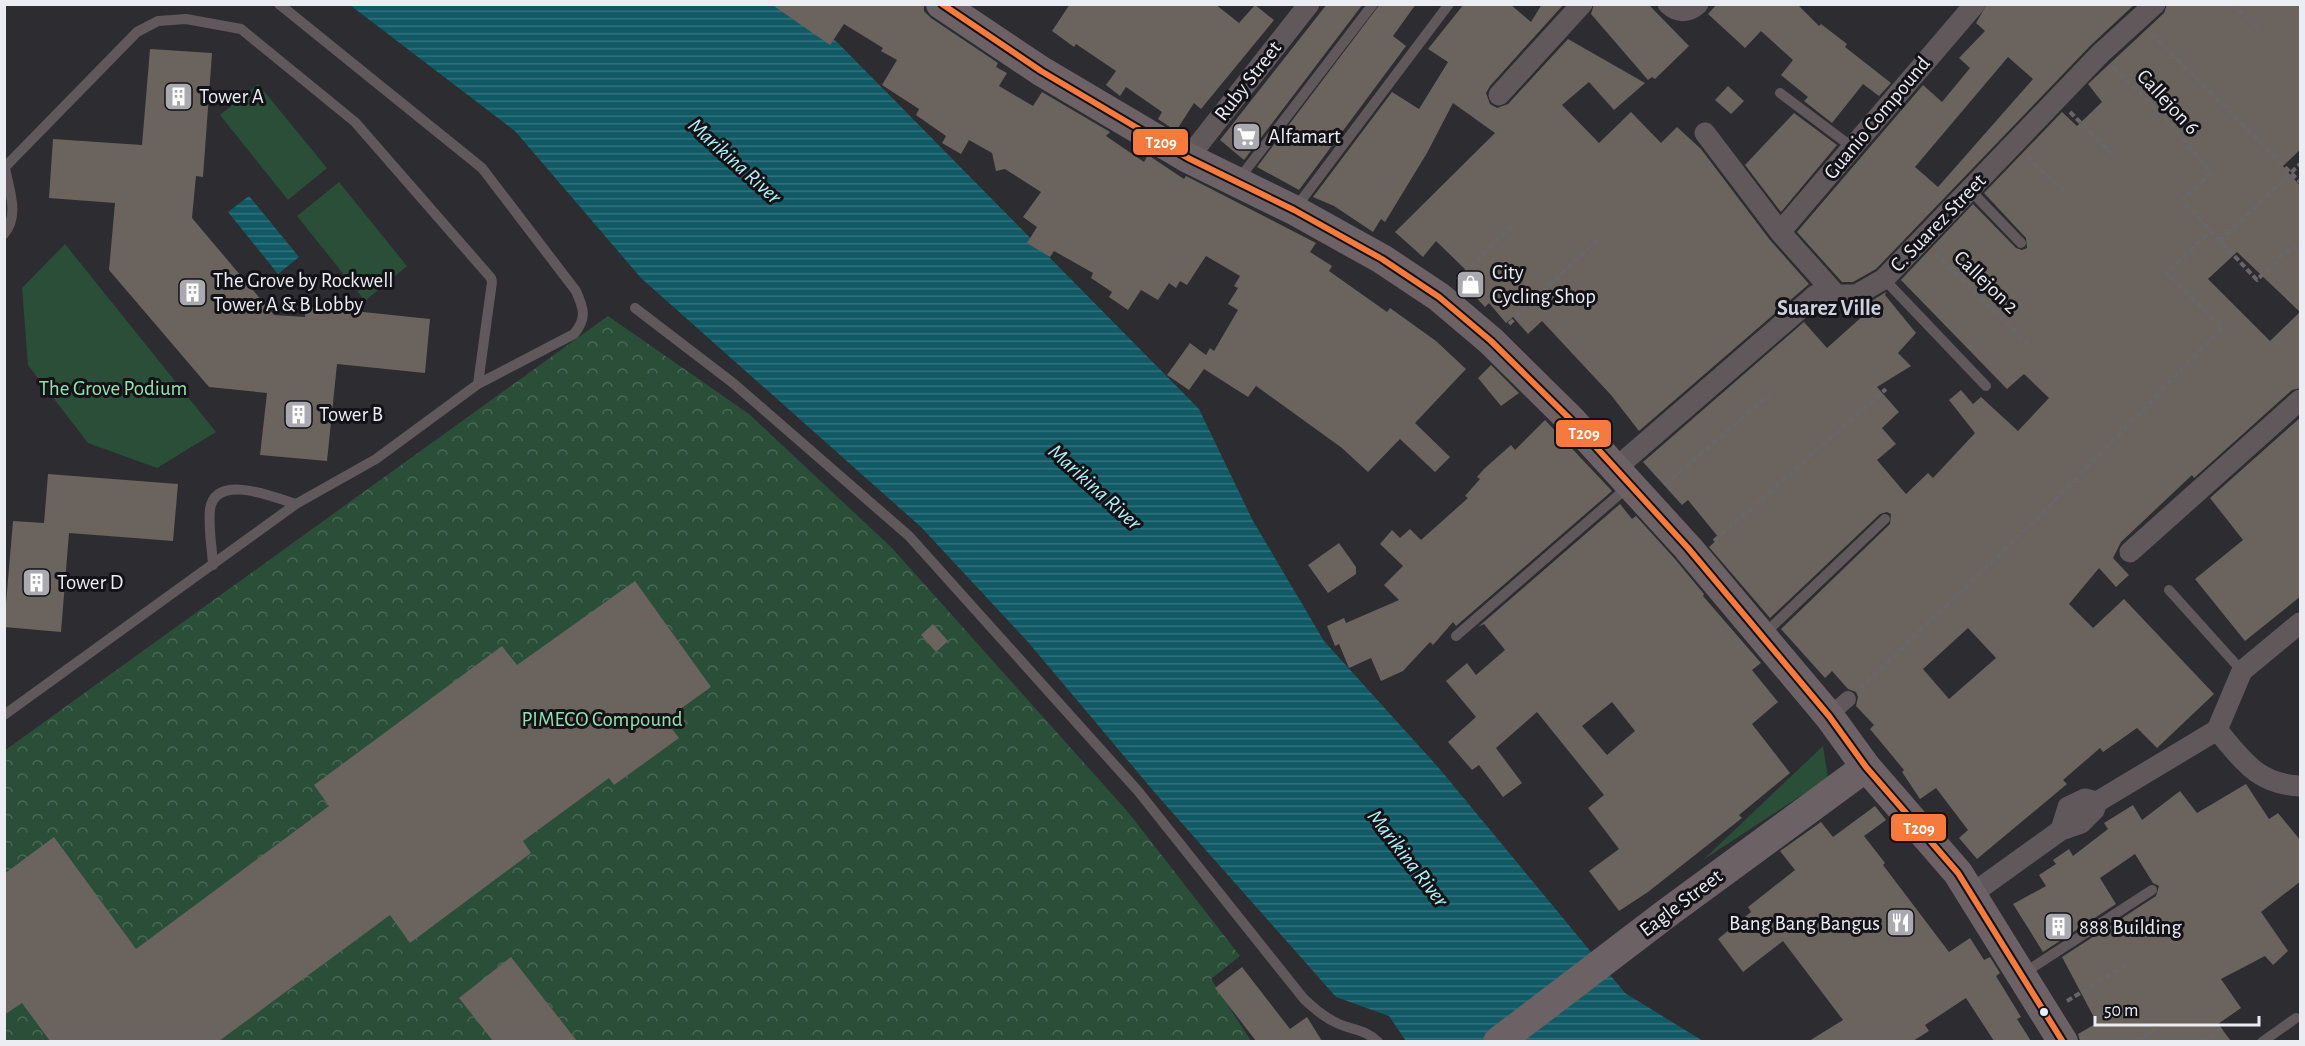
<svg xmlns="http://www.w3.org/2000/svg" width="2305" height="1046" font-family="'Alegreya Sans',sans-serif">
  <defs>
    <pattern id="forest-crowns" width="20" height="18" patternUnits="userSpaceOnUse" patternTransform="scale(1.5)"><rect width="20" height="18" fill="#2b4e39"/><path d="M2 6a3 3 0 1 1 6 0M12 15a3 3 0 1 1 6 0" fill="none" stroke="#4a6856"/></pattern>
    <pattern id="water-rules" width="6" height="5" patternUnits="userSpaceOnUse" patternTransform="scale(1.5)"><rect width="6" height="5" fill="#115a65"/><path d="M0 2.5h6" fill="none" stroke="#34727c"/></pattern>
  </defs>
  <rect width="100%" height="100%" fill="#2c2c31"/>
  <path fill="#2b4e39" d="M258,84L327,168L288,200L220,115Z
    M339,182L407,266L365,301L297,216Z
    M65,244L216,432L157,468L88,443L28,365L22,288Z
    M1823,746L1828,778L1703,860Z"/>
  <path fill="url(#forest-crowns)" d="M608,316L749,414L892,548L1128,812L1240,956L1211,979L1251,1041H5L4,751Z"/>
  <path fill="url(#water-rules)" d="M350,5H785L837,42L1199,409L1253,521L1324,641L1438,767L1625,993L1703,1041H1406L1389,1016L1336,997L1156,794L1028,642L921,527L641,278L515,131Z
    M249,196L299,257L278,274L228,212Z"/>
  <path fill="#6b635e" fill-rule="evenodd" d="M771,4H924V11L931,18L998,63L996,67L1007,73L999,86L1033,106L1042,92L1110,132L1106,136L1144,162L1148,155L1184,179L1186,176L1316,243L1310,252L1332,266L1329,271L1387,312L1390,308L1436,341L1466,369L1415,423L1450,457L1435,472L1400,439L1368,472L1342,448L1256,386L1248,397L1204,369L1189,390L1167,375L1190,343L1206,355L1210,348L1214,351L1238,310L1228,304L1238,288L1234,286L1240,276L1206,256L1187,285L1180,281L1176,288L1169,283L1158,300L1141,290L1128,310L1109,297L1112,292L1091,278L1093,273L1054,251L1050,257L1027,243L1037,227L1023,217L1041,192L1005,169L996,171L992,153L969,140L961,154L942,143L946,136L916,115L919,109L882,85L897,60L881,51L883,48L844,24L830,45Z
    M1070,4H1215L1239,23L1255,5L1274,20L1201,109L1194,103L1176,131L1158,119L1162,112L1126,87L1120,96L1106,85L1116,71L1076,44L1074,47L1052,31Z
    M1327,4H1363L1244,160L1220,140Z
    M1380,4H1416L1393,36L1406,46L1299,190L1257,167Z
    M1464,4H1510L1531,22L1542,4H1564L1490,86L1486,93L1490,104L1497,108L1508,104L1568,39L1645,83L1614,110L1589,82L1562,105L1599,143L1631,112L1661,143L1677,127L1701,149L1770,240L1809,284L1639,431L1611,395L1542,321L1528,334L1513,317L1506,323L1489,303L1485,307L1464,285L1473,277L1436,241L1423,257L1395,232L1495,133L1453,103L1427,153L1385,222L1381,219L1373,232L1334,206L1313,197L1392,92L1419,109L1448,62L1428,49Z
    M1594,4H1648L1689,46L1655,79L1652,77L1648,80L1591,14Z
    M1717,4H1797L1819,26L1821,24L1847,44L1845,47L1891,83L1879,96L1863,84L1832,123L1804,101L1808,97L1781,75L1793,60L1761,31L1745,48L1708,14Z
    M1987,4H2135L2091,45L1876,269L1853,282H1842L1797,232L1923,85L1942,102L1970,68L1959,58L1985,31L1976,23ZM2008,57L2033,79L1938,187L1915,167Z
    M2167,4H2301V149L2283,166L2301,187V388L2292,390L2194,478L2192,475L2121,542L2113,558L2129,575L2116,587L2099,568L2069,604L2093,628L2124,599L2214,694L2157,748L2137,728L2103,752L2100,748L2063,780L2067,784L1977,859L1959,838L1968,830L1936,788L1920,799L1902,772L1904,770L1870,729L1874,725L1856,706L1858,697L1856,692L1848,689L1832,671L1825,678L1781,629L1890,524L1891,514L1887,512L1880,514L1770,618L1709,547L1719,538L1688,500L1682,505L1643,462L1804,322L1827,348L1865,314L1863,311L1867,307L1865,305L1886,292L1885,295L1916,333L1898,353L1911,366L1877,387L1899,412L1882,428L1896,444L1877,460L1906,494L1928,473L1933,478L1975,433L1949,400L1961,390L1973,404L1981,397L2018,431L2049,398L2024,374L2007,389L1901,280L1898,283L1973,204L2016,248L2022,250L2027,248L2026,238L1984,193L2062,112L2077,126L2102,102L2088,84L2164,13ZM2237,252L2300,312L2270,341L2208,279ZM1968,628L1996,658L1949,699L1923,669Z
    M150,49L212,53L203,177L196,176L192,218L274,315L305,317L306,306L430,319L425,373L337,364L327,461L260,455L267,393L209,387L109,270L115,203L49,198L53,139L142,145Z
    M1728,86L1744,101L1731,114L1715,100Z
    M1794,113L1837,145L1781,212L1745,165Z
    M1491,365L1519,393L1501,406L1478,378Z
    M2301,417V596L2245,641L2195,579L2243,540L2210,498Z
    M1545,420L1612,491L1456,626L1453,622L1433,645L1430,642L1403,671L1381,681L1371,658L1349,668L1339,644L1335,646L1327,626L1344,618L1346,623L1399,600L1384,585L1403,566L1380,544L1392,530L1400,538L1410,529L1421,540L1468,498L1465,496L1480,479L1477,477L1484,469L1511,445L1515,450Z
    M48,474L178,484L173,541L69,533L61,632L4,627L13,521L44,523Z
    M1620,504L1632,519L1636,516L1675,559L1704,594L1703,596L1761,663L1752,670L1778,702L1752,724L1790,773L1739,815L1742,818L1648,892L1619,911L1589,871L1619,849L1588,808L1604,795L1537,712L1496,748L1522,783L1503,797L1479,765L1472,770L1448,742L1476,717L1446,681L1467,663L1476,675L1505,650L1484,624L1478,627ZM1612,702L1635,731L1607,755L1582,726Z
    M1339,543L1356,567V574L1328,593L1308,565Z
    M635,581L711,687L665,720L679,738L614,785L609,778L523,841L531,853L410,943L390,915L219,1041H50L22,1003L4,1015V874L54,837L136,949L329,806L314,785L502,646L517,665Z
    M933,624L948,641L936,652L921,635Z
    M2246,784L2269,819L2278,813L2301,841V881L2261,912L2288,951L2273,965L2265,956L2221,979L2241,1008L2218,1024L2231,1041H2080L2078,1034L2097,1023L2062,957L2156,896L2159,886L2153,883L2135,854L2100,878L2116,904L2043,952L2013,904L2046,886L2039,875L2056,864L2053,860L2069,849L2073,856L2108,829L2104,823L2133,805L2142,820L2180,791L2197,813Z
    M1875,806L1886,820L1864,836L1885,863L1883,865L1949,952L1970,938L1984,960L1990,957L2000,973L1996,976L2021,1017L2017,1019L2031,1041H1994L1966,998L1925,1025L1929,1031L1913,1041H1809L1843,1020L1783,941L1743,972L1718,939L1751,912L1748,907L1795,870L1780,851L1821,822L1833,837Z
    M511,957L577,1041H493L459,998Z
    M1242,967L1290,1029L1307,1017L1322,1041H1256L1215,988Z"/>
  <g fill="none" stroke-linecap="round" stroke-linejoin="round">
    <path stroke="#6a6668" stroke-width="4" stroke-dasharray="6 3" stroke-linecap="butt" d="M2232,4L2260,30
      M2151,34L2300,182
      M2113,67L2169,122L2211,173L2182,200L2257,280L2281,256L2300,243
      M2070,112L2116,158
      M2027,157L2067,194
      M2220,241L2300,164
      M1935,253L2029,345
      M1457,280L1512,226
      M1509,324L1599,238
      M1665,485L1769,395
      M1714,541L1886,389
      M1860,688L2036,520L2222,328L2166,273L2211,231
      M2067,1001L2126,965
      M2136,1042L2158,1027
      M2202,1042L2224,1027"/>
    <path stroke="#60585b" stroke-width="10" d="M279,4L482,168L576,291C584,309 587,318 574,334L478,384
      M1780,93L1852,147
      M4,168L137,32L158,21L186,19L241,29L355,122L491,278L492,282L478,384L376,459L296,504L4,715
      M1239,179L1373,4
      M1970,190L2021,243
      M1294,210L1449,4
      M4,234C20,215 9,190 5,168
      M1884,279L1986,386
      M635,308L733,383L909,536L1138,791L1304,999C1315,1009 1325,1018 1339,1024C1353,1030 1367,1030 1378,1042
      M213,565C212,547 208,526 210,509C216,472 275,498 296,504
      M2169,590L2242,671
      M1763,635L1885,519
      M1456,636L1629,486
      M2024,973L2152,890
      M2262,1042L2296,1018"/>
    <path stroke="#60585b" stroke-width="16" d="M1829,716L1848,699"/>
    <path stroke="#60585b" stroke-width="21" d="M1668,4C1678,13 1688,13 1698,4
      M1499,95L1582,4
      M1705,133L1780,232L1838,297
      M1188,158L1309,4
      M1780,232L1975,4
      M1616,468L1816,295H1856L1884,279L2100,54L2155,4
      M2130,552L2300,400
      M2217,730C2244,761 2257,784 2300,786
      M2061,830L2068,807L2085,799L2097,802
      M1972,894L2061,830L2081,823L2094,810L2097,802L2217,730L2242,671L2300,623"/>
    <path stroke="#6c6266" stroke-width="30" d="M941,4L1041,71L1188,158L1294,210L1382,259L1439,297L1491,341L1573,422L1688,548L1829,716L1866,767L1958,873L2063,1042
      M1498,1042L1667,913L1866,767"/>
    <defs>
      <path id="bus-1" d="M942,4L1041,71L1188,158L1294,210L1382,259L1439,297L1491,341L1573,422L1688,548L1829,716L1866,767L1958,873L2063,1042"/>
    </defs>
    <use href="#bus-1" stroke="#121217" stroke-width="10"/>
    <use href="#bus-1" stroke="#f6793e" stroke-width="6"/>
  </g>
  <defs>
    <symbol id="building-square" viewBox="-11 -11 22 22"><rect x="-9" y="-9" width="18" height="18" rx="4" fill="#a9a9af" stroke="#121217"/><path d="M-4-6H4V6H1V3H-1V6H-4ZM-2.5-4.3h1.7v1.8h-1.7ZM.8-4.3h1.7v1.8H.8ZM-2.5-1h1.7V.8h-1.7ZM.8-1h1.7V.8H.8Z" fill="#fff"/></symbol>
    <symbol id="supermarket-square" viewBox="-11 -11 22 22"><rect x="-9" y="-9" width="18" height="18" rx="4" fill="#a9a9af" stroke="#121217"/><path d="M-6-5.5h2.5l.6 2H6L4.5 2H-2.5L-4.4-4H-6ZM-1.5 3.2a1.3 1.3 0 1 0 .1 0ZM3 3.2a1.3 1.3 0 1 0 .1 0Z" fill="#fff"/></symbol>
    <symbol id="shop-square" viewBox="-11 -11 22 22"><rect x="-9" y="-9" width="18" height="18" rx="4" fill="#a9a9af" stroke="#121217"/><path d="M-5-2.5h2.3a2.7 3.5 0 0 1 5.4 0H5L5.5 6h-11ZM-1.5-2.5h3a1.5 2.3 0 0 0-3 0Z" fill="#fff"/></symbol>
    <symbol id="restaurant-square" viewBox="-11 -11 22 22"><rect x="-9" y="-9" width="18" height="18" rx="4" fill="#a9a9af" stroke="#121217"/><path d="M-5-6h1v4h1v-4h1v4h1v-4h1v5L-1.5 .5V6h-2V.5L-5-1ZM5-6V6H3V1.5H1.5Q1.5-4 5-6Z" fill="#fff"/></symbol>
  </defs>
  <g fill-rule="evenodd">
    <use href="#building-square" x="162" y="80" width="33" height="33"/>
    <use href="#supermarket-square" x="1230" y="120" width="33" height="33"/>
    <use href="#shop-square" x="1454" y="268" width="33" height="33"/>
    <use href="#building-square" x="176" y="276" width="33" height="33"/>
    <use href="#building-square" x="282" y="398" width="33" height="33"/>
    <use href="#building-square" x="20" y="566" width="33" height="33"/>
    <use href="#restaurant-square" x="1884" y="906" width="33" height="33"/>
    <use href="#building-square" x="2042" y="910" width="33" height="33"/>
  </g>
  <circle fill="#ececf3" stroke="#121217" stroke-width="2" cx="2044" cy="1012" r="5"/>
  <g text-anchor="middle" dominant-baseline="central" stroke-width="6" stroke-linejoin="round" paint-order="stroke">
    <g font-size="21" fill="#ececf3" stroke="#121217">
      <text transform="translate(1248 81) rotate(-52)">Ruby Street</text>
      <text transform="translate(2168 102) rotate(47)">Callejon 6</text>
      <text transform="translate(1877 118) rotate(-50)">Guanio Compound</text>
      <text transform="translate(1938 223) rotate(-46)">C. Suarez Street</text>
      <text transform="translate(1986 282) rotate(44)">Callejon 2</text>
      <text transform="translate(1681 903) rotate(-37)">Eagle Street</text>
    </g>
    <g font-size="21" fill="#ececf3" stroke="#121217" text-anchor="start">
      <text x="199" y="96">Tower A</text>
      <text x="1268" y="136">Alfamart</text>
      <text x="1492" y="272">City<tspan x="1492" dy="24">Cycling Shop</tspan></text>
      <text x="213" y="280">The Grove by Rockwell<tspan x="213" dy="24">Tower A &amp; B Lobby</tspan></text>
      <text x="319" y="414">Tower B</text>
      <text x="57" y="582">Tower D</text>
      <text x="1880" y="923" text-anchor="end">Bang Bang Bangus</text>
      <text x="2079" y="927">888 Building</text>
    </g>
    <g font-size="21" fill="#94e0ae" stroke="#121217">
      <text x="113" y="388">The Grove Podium</text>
      <text x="602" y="719">PIMECO Compound</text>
    </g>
    <g font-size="22" font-style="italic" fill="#b3eff9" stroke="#121217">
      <text transform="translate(735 161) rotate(42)">Marikina River</text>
      <text transform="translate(1095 487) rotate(42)">Marikina River</text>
      <text transform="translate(1408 858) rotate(52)">Marikina River</text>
    </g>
    <g font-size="22" font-weight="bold" fill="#d0cfde" stroke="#121217">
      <text x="1829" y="308">Suarez Ville</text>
    </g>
  </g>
  <g stroke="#121217" stroke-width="2">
    <rect x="1132" y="128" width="57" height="28" rx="6" fill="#f6793e"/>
    <rect x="1555" y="419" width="57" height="29" rx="6" fill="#f6793e"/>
    <rect x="1890" y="813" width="57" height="29" rx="6" fill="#f6793e"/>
  </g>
  <g font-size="16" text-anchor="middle" font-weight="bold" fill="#fff">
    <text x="1161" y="148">T209</text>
    <text x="1584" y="439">T209</text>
    <text x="1919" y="834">T209</text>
  </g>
  <rect width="2305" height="1046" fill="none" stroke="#ececf3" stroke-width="12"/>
  <path d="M2095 1016v9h164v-9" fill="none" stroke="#ececf3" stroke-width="3"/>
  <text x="2104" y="1016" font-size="18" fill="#ececf3" stroke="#121217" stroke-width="4.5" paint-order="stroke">50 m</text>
</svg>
